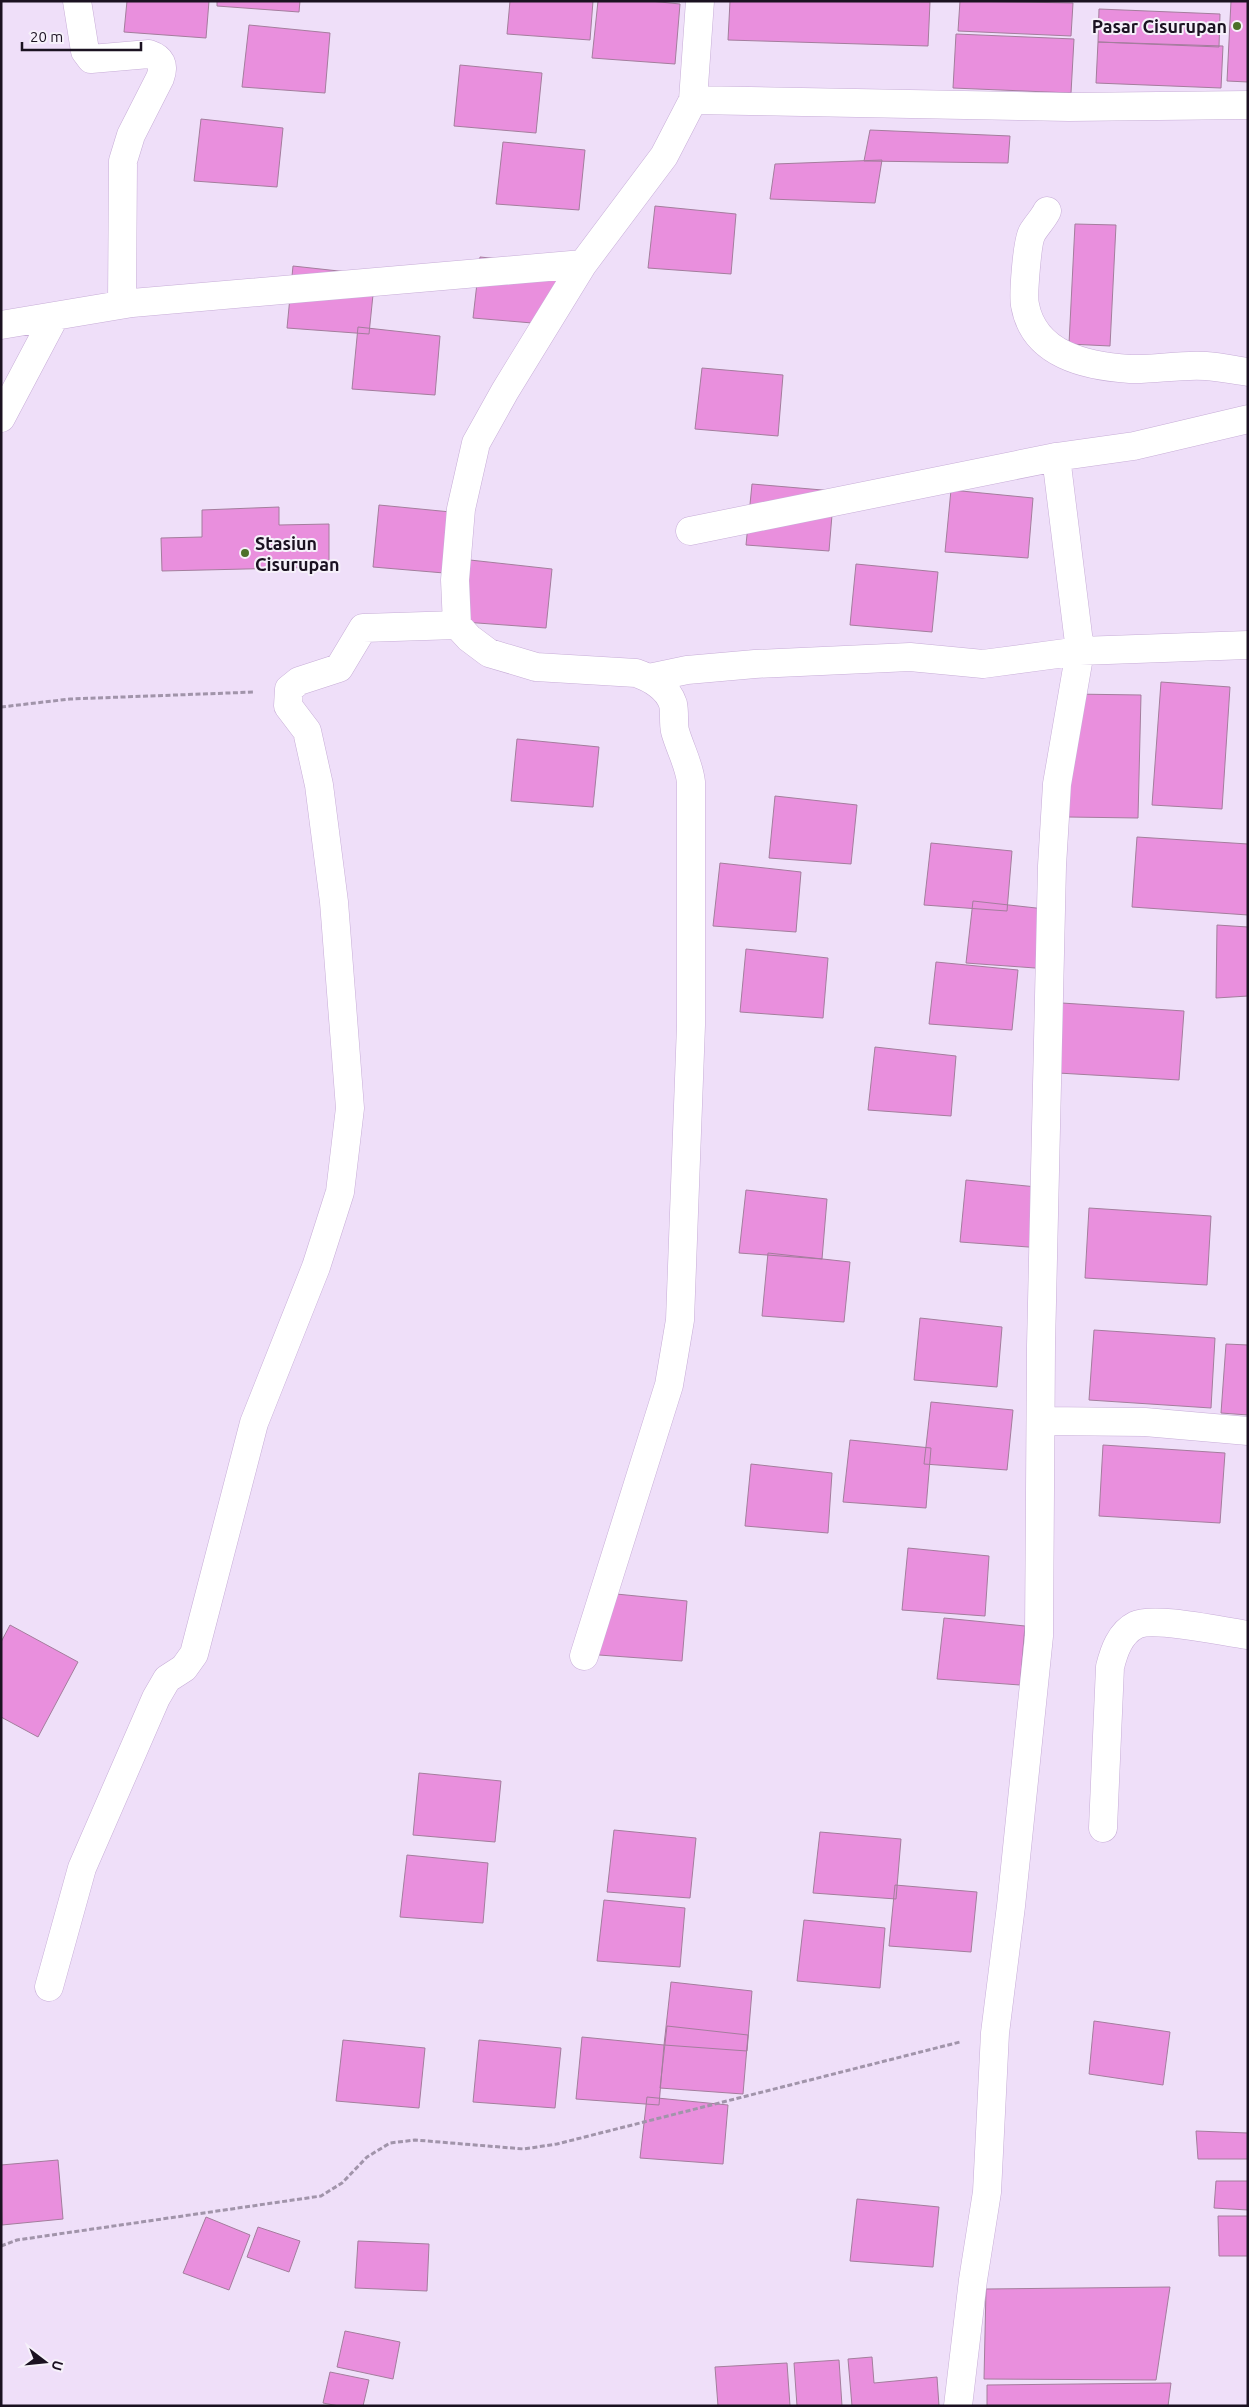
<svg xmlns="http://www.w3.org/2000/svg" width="1249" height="2407" font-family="Ubuntu,sans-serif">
  <rect width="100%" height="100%" fill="#efdff9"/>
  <path fill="#e98fdd" stroke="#a47d9d" d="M127,1H209L206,38L124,32Z
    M217,1H300L299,12L217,6Z
    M510,1H593L590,40L507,34Z
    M598,1H650L680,4L675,64L592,58Z
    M730,1L930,2L928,46L728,40Z
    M960,1L1073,3L1071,36L958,31Z
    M1231,1H1248V82L1227,81Z
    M1099,9L1220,14L1219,47L1098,42Z
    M249,25L330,33L325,93L242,87Z
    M956,34L1074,39L1071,93L953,88Z
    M1098,42L1223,46L1221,88L1096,83Z
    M460,65L542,73L536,133L454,126Z
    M201,119L283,128L277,187L194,181Z
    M870,130L1010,136L1008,163L864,161Z
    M503,142L585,150L579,210L496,204Z
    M882,160L875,203L770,199L775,164Z
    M655,206L736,214L731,274L648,268Z
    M1075,224L1116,225L1110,346L1069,344Z
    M480,257L561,265L556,325L473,318Z
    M293,266L375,275L369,334L287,328Z
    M358,327L440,336L435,395L352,389Z
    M702,368L783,375L778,436L695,429Z
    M752,484L834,491L829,551L746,545Z
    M951,490L1033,498L1028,558L945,552Z
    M379,505L461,513L456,574L373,567Z
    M279,507V525L329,524V567L162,571L161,538L202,537V510Z
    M470,560L552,569L546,628L464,622Z
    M856,564L938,572L932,632L850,625Z
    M1161,682L1230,687L1222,809L1152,805Z
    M1071,694L1141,695L1138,818L1068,817Z
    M517,739L599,747L593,807L511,801Z
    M775,796L857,805L851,864L769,858Z
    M1137,837L1248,844V915L1132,907Z
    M931,843L1012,851L1007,911L924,905Z
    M720,863L801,872L796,932L713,926Z
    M973,901L1054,910L1049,969L966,963Z
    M1217,925L1248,927V996L1216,998Z
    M746,949L828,958L823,1018L740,1012Z
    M936,962L1018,970L1012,1030L929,1024Z
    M1062,1003L1184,1011L1179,1080L1058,1073Z
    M875,1047L956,1056L951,1116L868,1110Z
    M966,1180L1047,1188L1042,1248L960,1242Z
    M746,1190L827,1199L822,1259L739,1253Z
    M1089,1208L1211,1216L1207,1285L1085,1278Z
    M768,1253L850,1262L844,1322L762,1316Z
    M920,1318L1002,1327L997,1387L914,1380Z
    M1094,1330L1215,1338L1211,1408L1089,1400Z
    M1226,1344L1248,1345V1415L1221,1413Z
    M931,1402L1013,1410L1007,1470L924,1464Z
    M850,1440L931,1448L926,1508L843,1502Z
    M1103,1445L1225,1453L1220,1523L1099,1516Z
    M751,1464L832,1473L828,1533L745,1526Z
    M908,1548L989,1556L985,1616L902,1610Z
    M606,1593L687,1601L682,1661L599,1655Z
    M944,1618L1025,1626L1020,1685L937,1679Z
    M10,1625L78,1662L38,1737L1,1717V1642Z
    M419,1773L501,1781L495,1842L413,1835Z
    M614,1830L696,1838L690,1898L607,1892Z
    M820,1832L901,1839L896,1899L813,1893Z
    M407,1855L488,1863L483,1923L400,1917Z
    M895,1885L977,1892L971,1952L889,1946Z
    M604,1900L685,1908L680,1967L597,1961Z
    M804,1920L885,1928L880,1988L797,1981Z
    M671,1982L752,1991L747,2051L664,2045Z
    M1094,2021L1170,2032L1163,2085L1089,2074Z
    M667,2026L748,2035L743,2094L660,2088Z
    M582,2037L664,2045L659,2105L576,2099Z
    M343,2040L425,2048L419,2108L336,2101Z
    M479,2040L561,2048L555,2108L473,2102Z
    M647,2097L728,2105L723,2164L640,2158Z
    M1196,2131L1248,2133V2159H1198Z
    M58,2160L63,2219L2,2225L1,2165Z
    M1216,2181H1248V2210L1214,2208Z
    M857,2199L939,2207L933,2267L850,2261Z
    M1218,2216H1248V2256H1219Z
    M206,2217L250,2235L229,2290L183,2273Z
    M258,2227L300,2241L289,2272L247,2257Z
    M358,2241L429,2244L427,2291L355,2288Z
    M1170,2287L1156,2380L984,2379L986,2289Z
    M345,2331L400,2342L393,2379L337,2367Z
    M872,2357L874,2383L937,2377L939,2406H852L848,2359Z
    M839,2360L842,2406H797L794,2363Z
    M787,2363L790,2406H718L715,2367Z
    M330,2372L369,2380L363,2406H339L323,2403Z
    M1171,2383L1168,2406H987V2385Z"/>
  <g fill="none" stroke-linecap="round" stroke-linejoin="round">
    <defs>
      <path id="minor" d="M77,1L85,51L91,59L149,54C161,58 165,65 160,78L131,135L123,161L122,304
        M693,100L1069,107L1248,105
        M1047,211C1043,219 1036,226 1032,233C1027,242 1023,295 1025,305C1034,355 1086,366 1130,369C1155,370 1181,364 1206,366C1220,367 1234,370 1248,372
        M1,325L132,303L583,264
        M1,418L55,316
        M690,531L1056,457L1134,446L1248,419
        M649,678L687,670L755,664L910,657L983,664L1080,651L1248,645
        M1041,1421L1145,1422L1248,1431
        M584,1656L669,1385L680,1320L691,1025V782C689,764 680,749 675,731C673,722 675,713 673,704C668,688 651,678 636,673L536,667L489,653L469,638L457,625L455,580L461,509L476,443L505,391L583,264L664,156L693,100L700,1
        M1103,1828L1110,1667C1114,1651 1120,1633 1136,1625C1155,1616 1224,1632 1248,1635
        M49,1987L82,1868L156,1698L167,1679L184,1668L194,1654L254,1423L316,1267L340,1192L350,1108L334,902L319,785L307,731L288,706L289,689L299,681L339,668L363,628L457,625
        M958,2406L973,2280L987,2192L995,2033L1011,1906L1039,1636L1041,1346L1052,866L1057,784L1080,651L1056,457"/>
    </defs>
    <use href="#minor" stroke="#c7add7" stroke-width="29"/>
    <path stroke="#a194aa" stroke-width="3" stroke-dasharray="5 2.5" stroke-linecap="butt" d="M1,707L70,699L255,692
      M1,2246L17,2240L321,2196L342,2183L367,2157L390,2143L415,2140L524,2149L557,2144L960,2042"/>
    <use href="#minor" stroke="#fff" stroke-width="28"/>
  </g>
  <g fill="#4c7029" stroke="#f6f1fa" stroke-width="2">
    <circle cx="1237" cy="26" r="5"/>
    <circle cx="245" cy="553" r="5"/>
  </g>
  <g text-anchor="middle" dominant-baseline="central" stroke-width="4" stroke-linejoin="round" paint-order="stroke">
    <g font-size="18" font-weight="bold" fill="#1b1221" stroke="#f6f1fa" text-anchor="end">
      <text x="1227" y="26">Pasar Cisurupan</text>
      <text x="255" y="543" text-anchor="start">Stasiun<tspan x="255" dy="21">Cisurupan</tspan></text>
    </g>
  </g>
  <rect width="1249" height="2407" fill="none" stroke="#1b1221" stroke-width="5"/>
  <g transform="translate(45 2362) rotate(106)" stroke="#f6f1fa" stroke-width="4" paint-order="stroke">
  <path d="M0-4L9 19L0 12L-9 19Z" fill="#1b1221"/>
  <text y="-8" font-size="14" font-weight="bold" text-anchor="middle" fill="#1b1221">U</text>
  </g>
  <path d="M22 42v8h119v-8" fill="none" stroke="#1b1221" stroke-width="2.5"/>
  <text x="30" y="42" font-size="15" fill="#1b1221" stroke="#f6f1fa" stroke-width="4" paint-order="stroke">20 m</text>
</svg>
